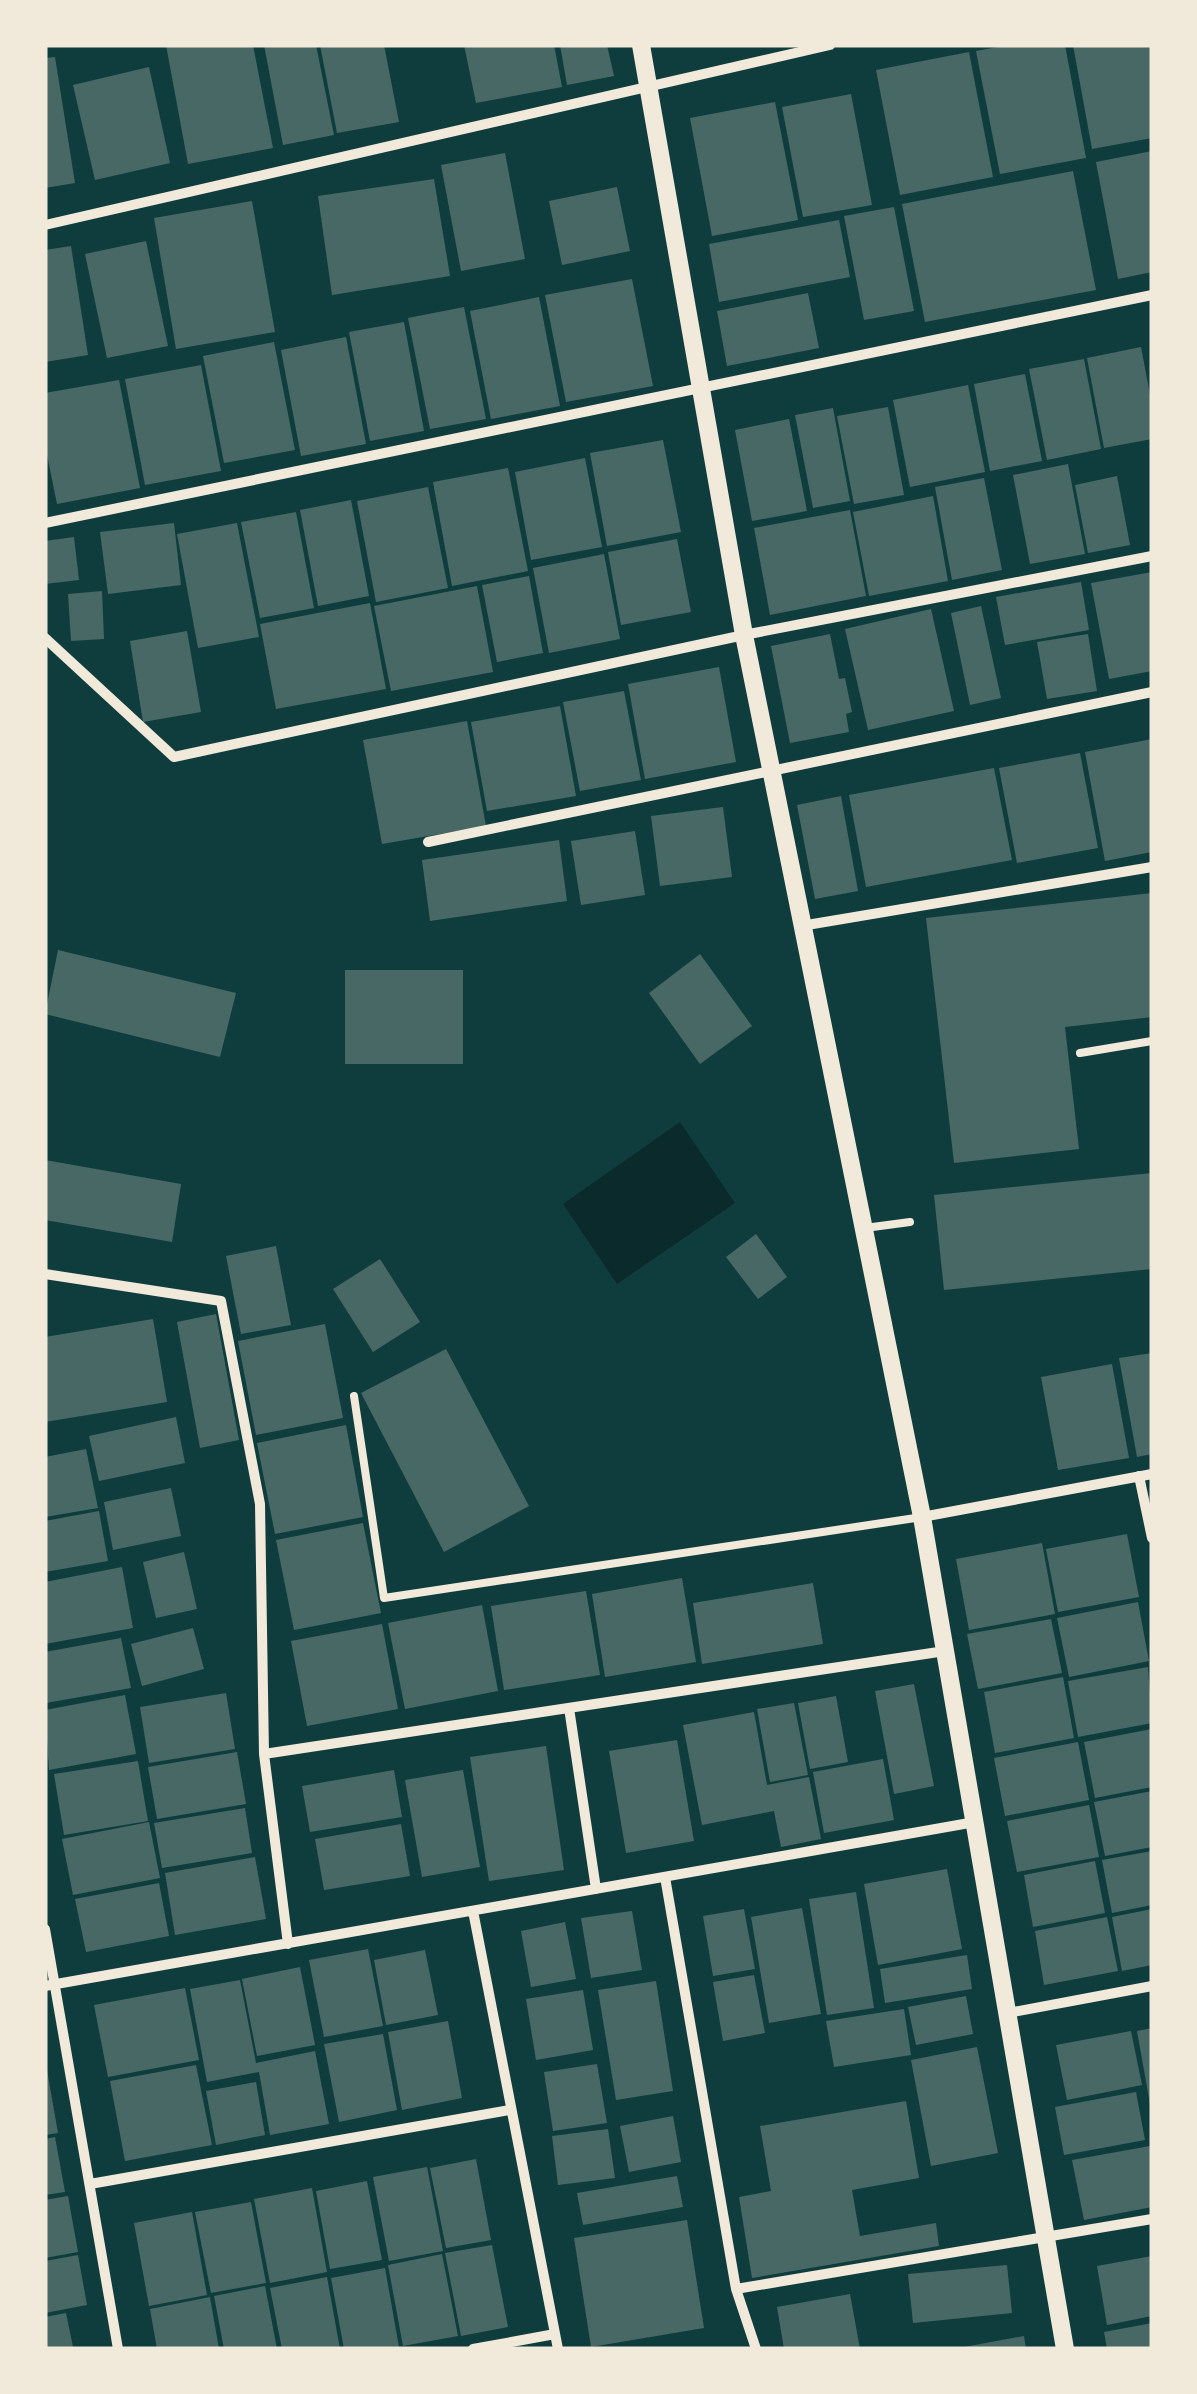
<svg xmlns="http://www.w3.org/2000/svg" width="1197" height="2394" font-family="'DM Sans',sans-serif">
  <rect width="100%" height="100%" fill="#0f3d3e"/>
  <path fill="#0a2a2b" d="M680,1122L735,1203L617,1284L563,1204Z"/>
  <path fill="#486865" d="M166,45H253L273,148L188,164Z
    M264,45H316L334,135L283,145Z
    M320,45H384L399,122L337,133Z
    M464,45H554L562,87L476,103Z
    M560,45H607L614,76L567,85Z
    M1008,45H1065L1086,158L1000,174L976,51Z
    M1073,45H1152V138L1092,149Z
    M969,52L993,177L900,195L876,70Z
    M55,57L75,183L45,188V58Z
    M149,67L170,163L95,180L73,85Z
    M851,94L872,205L803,217L782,107Z
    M775,102L798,220L712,236L690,118Z
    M1152,151V272L1118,279L1096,162Z
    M505,153L525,259L461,271L441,165Z
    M1073,171L1096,290L925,322L902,204Z
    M434,179L450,276L332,295L318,196Z
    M617,187L630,251L562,265L549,201Z
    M252,201L275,332L176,349L154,218Z
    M894,207L914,311L864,320L844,216Z
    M839,220L850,277L719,302L709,244Z
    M146,241L168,346L107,358L85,254Z
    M71,246L88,355L45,362V250Z
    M632,279L653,386L566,402L545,295Z
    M808,293L819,348L727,366L717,311Z
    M539,297L560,406L491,419L470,311Z
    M464,307L486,419L430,429L408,318Z
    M404,322L424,431L370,441L349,332Z
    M346,337L366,444L301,456L281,350Z
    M274,342L295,450L224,463L203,356Z
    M1141,347L1152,405V439L1104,448L1087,358Z
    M1084,359L1101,449L1047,460L1029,369Z
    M201,365L221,471L145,485L125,379Z
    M1025,374L1042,461L990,471L974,384Z
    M119,380L140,488L57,504L45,445V393Z
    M968,385L985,472L910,487L893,400Z
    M888,407L904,495L854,504L837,416Z
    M833,408L850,501L813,508L795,415Z
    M789,419L807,511L752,521L735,430Z
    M663,440L681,532L607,546L590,453Z
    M585,458L602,547L531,560L515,472Z
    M1068,464L1085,554L1030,564L1013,475Z
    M508,468L528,571L452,586L433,482Z
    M1117,476L1130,545L1088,553L1075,485Z
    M984,478L1002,570L952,580L935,487Z
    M428,487L448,588L376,602L357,501Z
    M933,496L948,581L869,596L853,512Z
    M351,500L369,596L318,606L300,510Z
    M850,510L866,596L770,615L754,528Z
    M296,512L314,608L260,618L241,522Z
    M174,523L181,585L108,594L100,532Z
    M237,523L259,637L198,648L177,534Z
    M74,537L79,580L45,584V541Z
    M677,539L691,612L621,625L608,552Z
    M604,554L620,639L549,653L533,568Z
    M1152,572V671L1109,679L1091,583Z
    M529,576L543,653L497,662L482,585Z
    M1081,582L1089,630L1005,645L996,597Z
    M477,586L493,672L391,691L374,606Z
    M102,591L104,639L71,641L68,594Z
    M370,603L386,689L276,709L260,624Z
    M981,606L1001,698L970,705L951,613Z
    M931,609L954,711L868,730L845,629Z
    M187,631L201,712L143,722L130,641Z
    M830,634L839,679L845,678L852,712L846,714L849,732L790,743L771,646Z
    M1088,634L1097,691L1047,699L1037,642Z
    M719,667L736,762L645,779L628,684Z
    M624,691L641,780L580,791L563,702Z
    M560,706L576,796L487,811L471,722Z
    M467,721L486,826L382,844L363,740Z
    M1152,739V852L1105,861L1085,752Z
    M1080,753L1098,848L1017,863L999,768Z
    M994,768L1012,860L866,887L849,795Z
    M841,796L858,891L815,899L797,805Z
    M723,807L732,877L660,886L651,816Z
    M635,831L645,895L581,905L571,841Z
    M559,840L567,901L430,921L422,860Z
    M1152,893V1017L1065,1027L1079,1149L954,1163L926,918Z
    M58,950L236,993L220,1057L45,1014Z
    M700,954L752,1026L700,1064L649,993Z
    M345,970H463V1064H345Z
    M45,1160L181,1184L172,1242L45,1220Z
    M1152,1173V1269L944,1290L934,1195Z
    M756,1234L787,1277L758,1299L726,1257Z
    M276,1246L291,1325L241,1334L226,1256Z
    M380,1259L420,1322L373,1352L333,1289Z
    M216,1314L239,1440L200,1448L177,1322Z
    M153,1319L167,1402L45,1422V1337Z
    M325,1324L343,1418L256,1435L238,1341Z
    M446,1349L529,1506L444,1552L361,1393Z
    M1152,1353V1454L1137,1457L1119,1358Z
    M1112,1364L1129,1458L1058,1470L1041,1377Z
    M176,1417L185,1463L99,1481L89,1436Z
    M346,1425L363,1517L275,1534L257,1443Z
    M86,1449L98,1508L45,1517V1457Z
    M171,1488L181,1536L113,1550L104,1502Z
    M99,1511L108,1561L45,1572V1521Z
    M363,1523L381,1613L294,1630L276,1540Z
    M1127,1534L1139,1597L1058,1612L1046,1549Z
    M1042,1543L1055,1614L969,1630L956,1559Z
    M184,1552L197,1609L156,1618L143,1562Z
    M122,1567L133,1628L45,1644V1582Z
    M682,1578L696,1662L605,1677L592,1594Z
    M813,1583L823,1644L702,1664L693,1603Z
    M586,1591L600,1675L504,1690L491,1606Z
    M1138,1602L1149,1661L1069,1677L1057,1618Z
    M482,1605L498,1691L405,1709L388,1623Z
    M1051,1619L1062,1673L978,1689L967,1634Z
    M382,1624L398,1709L307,1726L291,1641Z
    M193,1628L204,1669L142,1686L131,1644Z
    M121,1638L131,1688L46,1703L45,1652Z
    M1148,1667L1152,1723L1078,1737L1068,1681Z
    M1063,1677L1074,1738L995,1753L984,1692Z
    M914,1684L934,1786L894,1794L875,1691Z
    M226,1693L235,1749L149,1763L140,1707Z
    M125,1695L136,1754L49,1770L45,1710Z
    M836,1696L848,1762L810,1769L798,1703Z
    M794,1703L808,1775L770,1782L757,1709Z
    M754,1712L767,1785L809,1777L821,1839L781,1847L774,1811L702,1825L683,1725Z
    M1152,1729V1787L1095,1798L1084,1742Z
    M677,1740L694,1841L626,1853L609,1751Z
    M1078,1742L1089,1800L1005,1816L994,1758Z
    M546,1746L564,1870L489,1881L470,1757Z
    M237,1752L246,1804L157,1819L148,1767Z
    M883,1759L894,1820L824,1833L813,1772Z
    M138,1761L148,1821L64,1835L54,1774Z
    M394,1770L402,1817L310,1832L302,1786Z
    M463,1770L480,1867L422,1877L405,1780Z
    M1152,1791V1847L1105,1856L1094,1802Z
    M1089,1805L1099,1857L1017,1872L1007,1821Z
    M245,1808L252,1853L162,1868L154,1823Z
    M149,1822L160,1878L73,1895L62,1839Z
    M401,1824L410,1876L324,1890L315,1839Z
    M1152,1851V1905L1112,1913L1102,1860Z
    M255,1857L266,1919L175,1935L165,1873Z
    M1095,1861L1105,1913L1033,1927L1024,1875Z
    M947,1869L962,1949L878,1965L864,1884Z
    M159,1883L169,1936L86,1952L75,1899Z
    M856,1892L874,2008L827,2015L809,1899Z
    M802,1908L821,2014L769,2023L751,1917Z
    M744,1909L755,1969L713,1976L703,1916Z
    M1152,1909V1965L1122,1971L1112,1917Z
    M632,1911L642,1970L591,1978L581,1918Z
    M1107,1917L1118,1971L1044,1985L1035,1931Z
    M565,1922L576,1979L531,1987L521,1931Z
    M368,1949L383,2026L324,2037L309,1960Z
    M425,1950L438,2015L386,2025L374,1960Z
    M967,1955L972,1989L885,2003L880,1969Z
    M300,1967L315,2045L257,2056L242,1979Z
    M754,1975L765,2033L723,2041L713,1982Z
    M240,1980L256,2063L315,2051L329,2124L270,2135L259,2072L207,2082L190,1989Z
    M656,1981L673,2091L616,2100L598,1990Z
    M185,1988L199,2060L108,2077L94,2005Z
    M583,1990L593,2050L536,2060L526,1999Z
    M966,1996L973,2034L916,2045L908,2007Z
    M904,2009L911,2055L834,2067L826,2021Z
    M448,2021L462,2098L402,2110L388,2032Z
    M1152,2028V2104H1150L1137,2031Z
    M1131,2031L1142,2085L1067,2100L1056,2045Z
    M383,2034L397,2110L339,2122L324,2044Z
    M977,2047L998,2153L931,2166L911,2060Z
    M597,2064L607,2123L553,2131L544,2072Z
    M196,2065L212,2145L125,2161L110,2081Z
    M47,2070L58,2133L45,2135V2071Z
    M256,2082L265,2135L216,2145L206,2091Z
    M1136,2092L1145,2140L1064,2155L1055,2107Z
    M906,2101L919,2178L852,2190L860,2236L936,2223L939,2246L752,2278L739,2197L771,2191L760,2126Z
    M673,2116L681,2162L629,2172L620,2126Z
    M608,2129L615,2178L558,2185L552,2136Z
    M55,2137L65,2192L45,2195V2139Z
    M1150,2146L1152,2207L1084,2220L1072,2160Z
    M476,2159L491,2240L446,2248L430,2168Z
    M427,2167L443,2251L389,2261L373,2177Z
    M677,2176L683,2207L583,2225L577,2193Z
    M367,2181L382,2260L330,2269L316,2191Z
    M312,2188L327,2272L270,2283L254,2199Z
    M68,2196L78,2252L45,2258V2200Z
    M251,2202L266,2283L211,2293L195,2212Z
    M192,2212L207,2295L149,2306L134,2223Z
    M687,2220L704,2328L591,2347L574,2238Z
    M492,2245L508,2327L461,2336L445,2253Z
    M442,2254L458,2336L403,2346L388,2265Z
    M78,2255L87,2305L45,2313V2261Z
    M1152,2256V2316L1107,2325L1097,2266Z
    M1007,2265L1012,2313L913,2323L908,2274Z
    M385,2268L399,2347L344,2349L331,2278Z
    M327,2277L340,2349H282L270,2288Z
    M265,2286L277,2349H224L214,2296Z
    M850,2294L860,2349H784L777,2307Z
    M210,2297L219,2349H157L150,2309Z
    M66,2313L73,2347L45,2349V2317Z
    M1152,2323V2349H1107L1104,2332Z
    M1024,2336L1026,2349H964V2347Z"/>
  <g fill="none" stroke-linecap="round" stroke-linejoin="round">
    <path stroke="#f1e9da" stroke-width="8" d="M1080,1053L1152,1041
      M865,1228L910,1222
      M354,1396L384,1598L922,1517"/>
    <path stroke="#f1e9da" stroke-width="10" d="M45,225L830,45
      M45,523L1152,295
      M45,638L174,757L744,635L1152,556
      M428,842L1152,692
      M801,926L1152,867
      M45,1274L221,1301L260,1504L264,1754L288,1944
      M1139,1476L1152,1538
      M922,1517L1152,1474
      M569,1708L596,1889
      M264,1754L945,1651
      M665,1877L736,2289L756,2349
      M473,1911L558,2349
      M45,1929L118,2349
      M45,1986L975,1822
      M1008,2013L1152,1986
      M90,2184L510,2110
      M736,2289L1152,2219
      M473,2349L555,2334"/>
    <path stroke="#f1e9da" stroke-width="18" d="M641,45L744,635L922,1517L1065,2349"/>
  </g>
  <rect width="1197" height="2394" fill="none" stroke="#f1e9da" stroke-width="95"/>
</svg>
